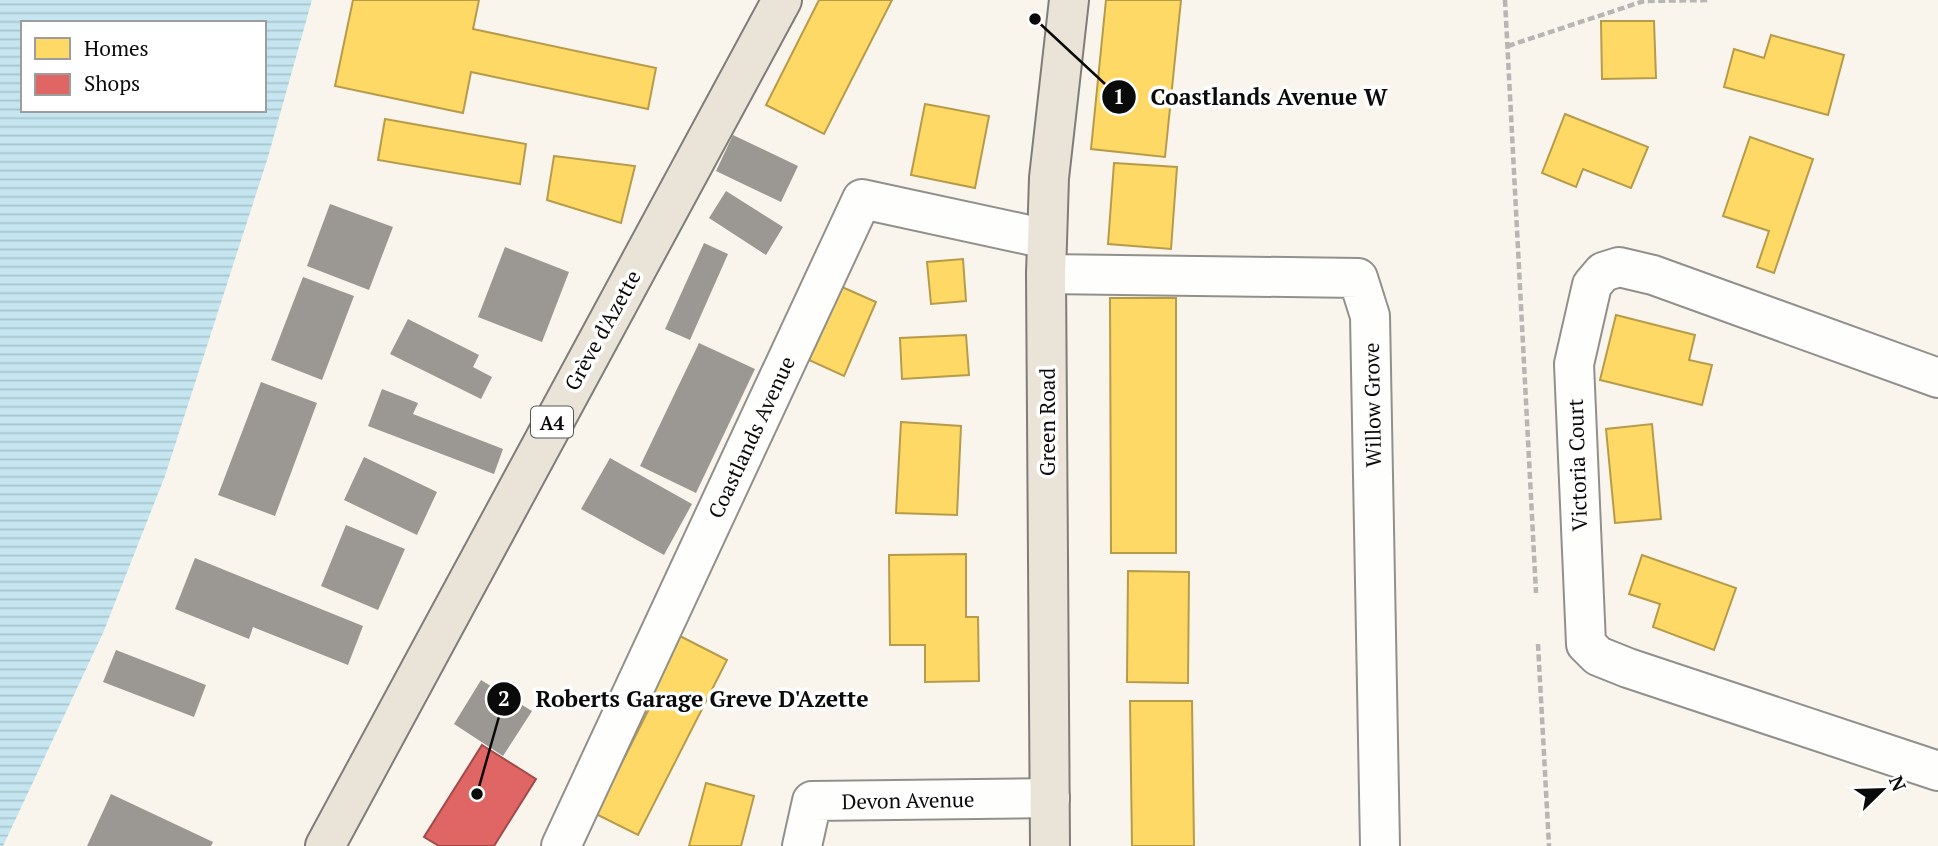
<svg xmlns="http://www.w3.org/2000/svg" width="1938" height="846" font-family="'PT Serif',serif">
  <defs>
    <pattern id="water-rules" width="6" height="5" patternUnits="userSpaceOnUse" patternTransform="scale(1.75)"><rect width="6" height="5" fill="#c5e6f0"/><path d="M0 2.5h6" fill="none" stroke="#a8c4cc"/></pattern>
  </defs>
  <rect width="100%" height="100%" fill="#f9f5ed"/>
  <path fill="url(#water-rules)" fill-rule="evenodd" d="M0,0H312L268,157L165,476L103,633L3,846H0ZM23,23H264V110H23Z"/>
  <path fill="#ffd966" stroke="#b69b4a" stroke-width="2" d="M353,0H479L473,29L656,68L648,109L471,72L463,113L335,86Z
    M819,0H892L824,134L766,105Z
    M1106,0H1181L1165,157L1091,149Z
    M1601,21H1654L1656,78L1602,79Z
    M1771,35L1844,55L1828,115L1724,87L1734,49L1764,58Z
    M925,104L989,116L975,188L911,175Z
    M1565,114L1648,147L1631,188L1583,169L1576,187L1542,173Z
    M385,119L526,144L520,184L378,160Z
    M1750,137L1813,159L1774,273L1757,267L1769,231L1723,216Z
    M554,156L635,166L621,223L547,200Z
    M1114,163L1177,167L1171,249L1108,244Z
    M963,259L966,301L931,304L927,262Z
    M842,287L876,302L844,376L809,360Z
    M1110,298H1176V553H1111Z
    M1616,315L1695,335L1689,360L1712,365L1702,405L1600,380Z
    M966,335L969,375L902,379L900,338Z
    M901,422L961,426L957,515L896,513Z
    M1652,424L1661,519L1615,523L1606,429Z
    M966,554V617H978L979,681L925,682V645H890L889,555Z
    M1642,555L1736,588L1714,650L1653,627L1660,604L1629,594Z
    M1128,571L1189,572L1188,683L1127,682Z
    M674,633L727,660L638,835L596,814L652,703L641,698Z
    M1130,701H1192L1194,846H1132Z
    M706,783L754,796L741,846H689Z"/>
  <path fill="#e06666" stroke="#a04a4a" stroke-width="2" d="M482,745L536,779L494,846H439L424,837Z"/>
  <path fill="#9b9894" d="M733,135L798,166L781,202L716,171Z
    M726,191L783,227L766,255L709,218Z
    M330,204L393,227L369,290L307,266Z
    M704,243L728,254L690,340L665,329Z
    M505,247L569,272L542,342L478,317Z
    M303,277L354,296L322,380L271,360Z
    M408,319L479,355L473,367L492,377L481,399L390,354Z
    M699,343L755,369L696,493L640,466Z
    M261,382L317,403L275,516L218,495Z
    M382,389L418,403L413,414L503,449L494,474L368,426Z
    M364,457L437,492L417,535L344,500Z
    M610,458L692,504L664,555L581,509Z
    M346,525L405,549L378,610L321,586Z
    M195,558L363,626L348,665L253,627L249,639L175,609Z
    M116,650L206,685L194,717L103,682Z
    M481,680L532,711L503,756L454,724Z
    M111,794L213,842L211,846H87Z"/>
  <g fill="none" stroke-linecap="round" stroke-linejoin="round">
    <defs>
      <path id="minor" d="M1046,274L1358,278L1370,316L1380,846
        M1938,378L1653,275L1619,267L1603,272L1592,285L1574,364L1586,644L1598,656L1628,668L1938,771
        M561,846L862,199L1047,239
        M802,846L812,801L1050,798"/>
      <path id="primary" d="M325,846L782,0
        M1050,846L1046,274L1049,178L1069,0"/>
    </defs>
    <use href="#minor" stroke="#92908c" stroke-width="42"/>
    <use href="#primary" stroke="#7f7d7a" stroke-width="42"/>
    <path stroke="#b7b6b5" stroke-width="4.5" stroke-dasharray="7 3.5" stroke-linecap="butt" d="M1505,0L1536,593
      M1508,46L1644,1L1710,0
      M1538,644L1549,846"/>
    <use href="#minor" stroke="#fefefc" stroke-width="38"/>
    <use href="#primary" stroke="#eae3d7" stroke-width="38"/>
  </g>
  <g text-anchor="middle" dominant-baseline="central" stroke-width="7" stroke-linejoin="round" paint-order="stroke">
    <rect fill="#fff" stroke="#545454" stroke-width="2" x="531" y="406.5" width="42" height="31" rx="5"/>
    <g font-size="19" font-weight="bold" fill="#0a0a0a">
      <text x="552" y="422">A4</text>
    </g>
    <g font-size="21" fill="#0a0a0a" stroke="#fff">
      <text transform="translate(602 330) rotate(-61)">Grève d'Azette</text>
      <text transform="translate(1372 405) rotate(-91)">Willow Grove</text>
      <text transform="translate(1047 422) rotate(-90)">Green Road</text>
      <text transform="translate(751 437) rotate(-65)">Coastlands Avenue</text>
      <text transform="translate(1577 465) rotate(-92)">Victoria Court</text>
      <text transform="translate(908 800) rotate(-1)">Devon Avenue</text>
    </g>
  </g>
  <path fill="none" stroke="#0a0a0a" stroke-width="2.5" d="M1035 19L1119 97M477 794L504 699"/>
  <g fill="#0a0a0a" stroke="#fff" stroke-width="2.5">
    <circle cx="1035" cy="19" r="7"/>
    <circle cx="477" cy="794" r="7"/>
    <circle cx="1119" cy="97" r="18"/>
    <circle cx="504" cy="699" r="18"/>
  </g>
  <g font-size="21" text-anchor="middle" font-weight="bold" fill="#fff">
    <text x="1119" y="104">1</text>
    <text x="504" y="706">2</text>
  </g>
  <g font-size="23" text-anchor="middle" font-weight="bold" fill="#0a0a0a" stroke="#fff" stroke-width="7" stroke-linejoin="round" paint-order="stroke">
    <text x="1269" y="105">Coastlands Avenue W</text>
    <text x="702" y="707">Roberts Garage Greve D'Azette</text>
  </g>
  <rect x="21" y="21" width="245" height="91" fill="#ffffff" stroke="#9d9d9d" stroke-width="2"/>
  <rect x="35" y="38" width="35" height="21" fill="#ffd966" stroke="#9d9d9d" stroke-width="2"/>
  <text x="84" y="56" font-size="21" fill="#0a0a0a">Homes</text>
  <rect x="35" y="74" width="35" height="21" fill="#e06666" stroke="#9d9d9d" stroke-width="2"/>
  <text x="84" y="91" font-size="21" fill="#0a0a0a">Shops</text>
  <g transform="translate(1882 790) rotate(67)" stroke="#ffffff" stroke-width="5" paint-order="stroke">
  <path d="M0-5L12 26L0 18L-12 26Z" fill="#0a0a0a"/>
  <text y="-10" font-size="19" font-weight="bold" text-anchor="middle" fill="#0a0a0a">N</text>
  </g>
</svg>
